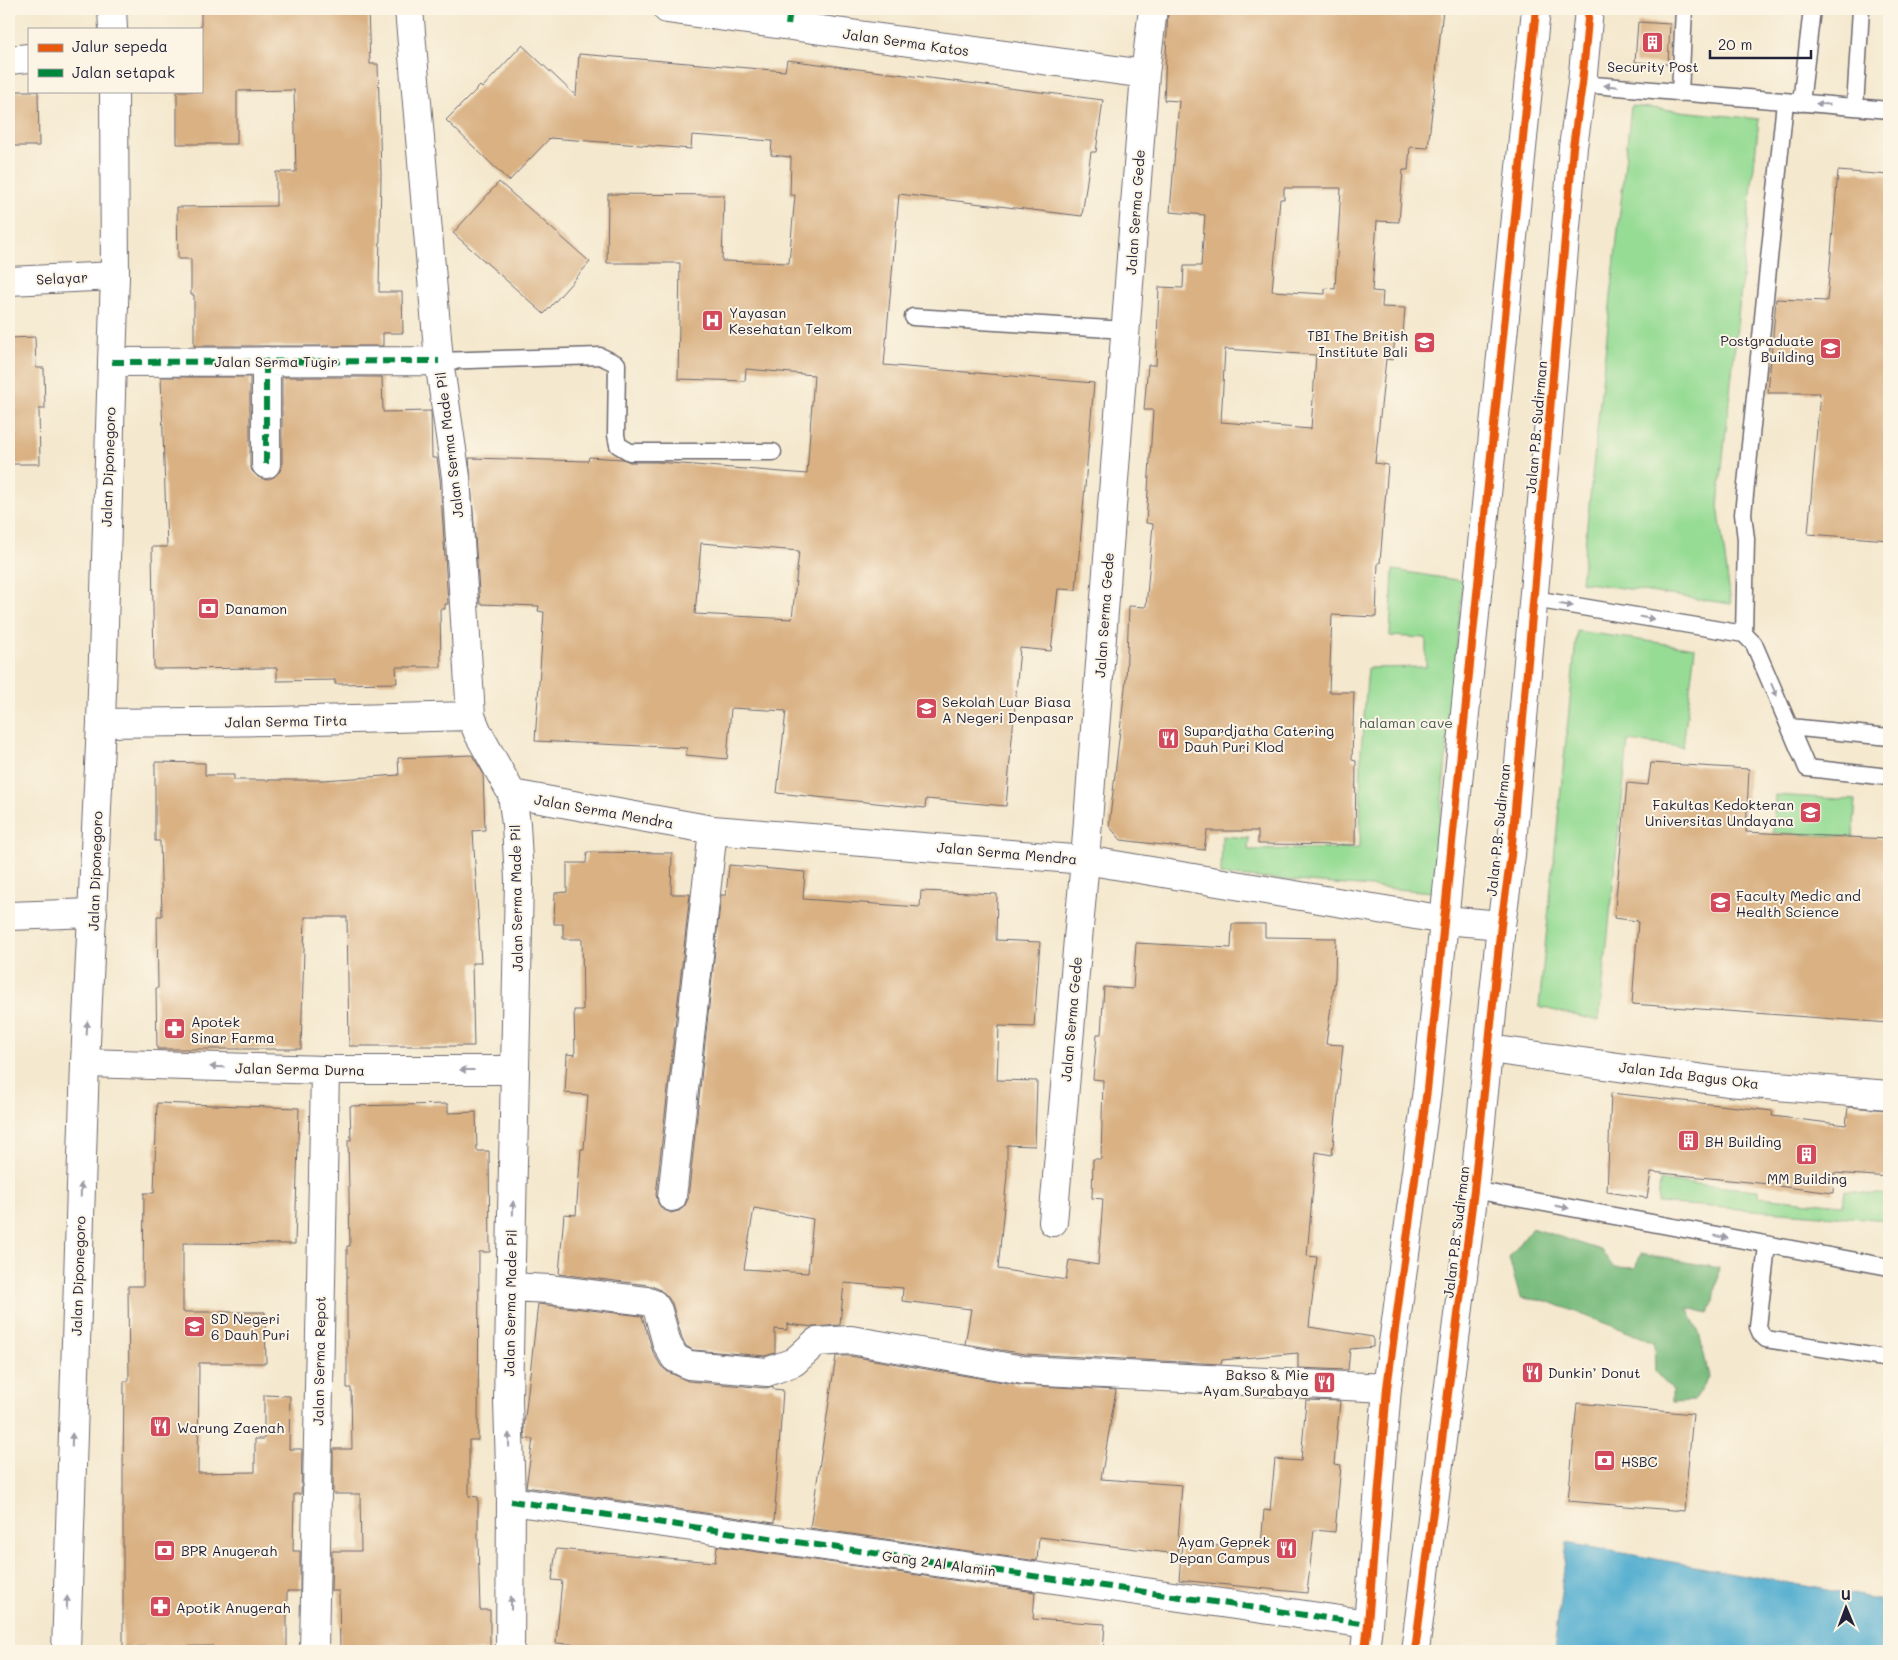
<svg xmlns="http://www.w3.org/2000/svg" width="1898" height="1660" font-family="Mali,sans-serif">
  <rect width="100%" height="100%" fill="#fcf5e5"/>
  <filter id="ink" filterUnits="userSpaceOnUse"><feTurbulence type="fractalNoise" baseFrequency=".02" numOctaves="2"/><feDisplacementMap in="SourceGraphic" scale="10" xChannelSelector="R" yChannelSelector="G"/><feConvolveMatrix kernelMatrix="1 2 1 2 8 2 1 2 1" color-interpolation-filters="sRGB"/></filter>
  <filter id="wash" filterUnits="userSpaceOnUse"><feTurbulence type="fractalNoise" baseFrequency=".0096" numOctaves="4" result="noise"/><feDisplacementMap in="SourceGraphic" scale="20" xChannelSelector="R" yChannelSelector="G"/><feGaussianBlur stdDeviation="1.12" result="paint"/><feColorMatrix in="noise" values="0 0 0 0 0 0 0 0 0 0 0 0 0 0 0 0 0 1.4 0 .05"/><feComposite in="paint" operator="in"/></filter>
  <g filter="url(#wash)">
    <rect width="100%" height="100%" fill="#f4e8ce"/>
    <path fill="#97dc95" stroke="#5c7f68" d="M1631,106L1759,119L1718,505L1731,604L1581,582Z
      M1393,570L1463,581L1433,892L1221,875L1222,836L1249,838L1248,850L1360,848L1361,750L1368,668L1426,667V638L1390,636Z
      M1577,631L1695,648L1683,747L1628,741L1599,1021L1539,1007Z
      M1775,795L1856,800L1853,837L1773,833Z
      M1660,1181L1758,1190V1197L1843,1205L1845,1191L1889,1195V1220L1658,1203Z"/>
    <path fill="#79bc7e" stroke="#4e6f5c" d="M1532,1228L1601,1250L1613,1267L1635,1268L1641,1254L1719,1268L1714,1301L1708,1313L1688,1308L1699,1332L1709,1377L1694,1401L1672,1402V1390L1655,1372L1654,1342L1547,1301L1520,1298L1509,1258Z"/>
    <path fill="#52aed0" stroke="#3a6886" d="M1567,1543L1889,1601V1651H1554Z"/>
    <g id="blocks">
      <path fill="#d9b183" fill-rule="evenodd" d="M201,9H368L370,64H378L381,174L379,292H402L403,333H383V346H194V295H191V259H178L177,207L276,206V172H296L294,90L237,91V144H177V91H201Z
        M1168,9H1443L1428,148L1410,147L1408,170H1403L1399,222L1377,221L1372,291L1383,292L1382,307L1405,308L1403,335H1395L1393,360L1386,359L1375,463L1388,465L1380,563H1378L1376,617L1332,615L1329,692H1354L1352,760L1356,761L1355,845L1258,844V831H1207L1204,850L1121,840L1109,826L1126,679L1129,606L1146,607L1153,524L1146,523L1153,410H1144L1148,365H1156L1159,287L1183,288L1184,266H1201L1205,215L1170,212L1179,101L1164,100ZM1284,188H1341L1335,289L1325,288V294L1272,291L1280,199H1284ZM1225,349L1316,355L1311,429L1221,422Z
        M1638,22L1670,24L1668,64L1635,62Z
        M522,45L576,96L579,54L785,71L787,60L1103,100L1096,152H1091L1082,216L899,194L884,365L1094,383L1076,590L1058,589L1051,651L1020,648L1006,806L926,799L925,808L777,793L786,711L731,708L727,759L686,755L687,748L535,741L544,612L538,611L539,606L480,604L469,458L588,461L589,457L623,459L630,462H657L807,474L814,375L746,369L745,381L678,379L680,263H607L608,194L724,195L722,261L789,263L795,195H790L791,157L771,155L772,141L692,135L691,149L550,138L509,181L446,120L480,86L482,88ZM701,543L799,551L792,619L695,614Z
        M9,91H38L39,146H9Z
        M1838,171L1889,175V540L1808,534L1820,393H1768L1776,299L1827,301Z
        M499,182L590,262L544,314L453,233Z
        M35,337L36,368H44L45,409H39L40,464H9V338Z
        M161,377H250V464L252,471L258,477L266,480L274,477L280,471L282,464V377H382L383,412L431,411L432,458H437L440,479L448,604H445V609H440L441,667H396L397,683L335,684V680L277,681V668L154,669L152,547H167Z
        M472,755L483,773L485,830L473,831L481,963H472L474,1046H349L347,917H305L301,1049H157L156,988H158L157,916H162L160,841H155V762L205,763V775H234V780H323L399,775L398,758Z
        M1651,763L1749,769L1746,832L1889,839V1023L1632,1004L1638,921L1614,918L1627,783L1648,785Z
        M587,852L672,853L671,894H690L656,1195L658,1203L662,1209L671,1213L679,1211L684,1207L688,1199L721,895H726L729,865L805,872L803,899L920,907L921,891L997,894L996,940L1040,942L1034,1027L999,1026L997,1080L1037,1081L1035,1146L1007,1145V1175L998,1269L1066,1280L1069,1260L1098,1265L1103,1199L1092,1198L1093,1159H1101L1103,1080L1093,1079L1097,1034H1101L1104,987L1133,989L1136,943L1231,948L1232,924H1265V937L1336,938L1335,978L1326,1044L1343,1045L1332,1155L1316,1152L1307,1256L1317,1257L1309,1327L1373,1337V1347L1350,1349L1348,1370L1298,1368V1353L1222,1360L1221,1364L1025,1354L965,1344L971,1309L902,1301L903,1288L844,1283L840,1325L814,1327L787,1324V1330L775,1329V1353L765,1356L693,1350L686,1346L682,1338L672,1303L667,1296L659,1289L648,1285L559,1274L564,1214L576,1215L581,1149H584L588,1095L565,1093L567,1054L575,1055L574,1010H583L582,939H563V924H554L555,893L567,892V863H586ZM754,1208L813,1219L808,1273L744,1269Z
        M1611,1093L1773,1111L1772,1116L1846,1125L1848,1107L1889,1110V1177L1834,1173L1833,1193L1778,1186V1185L1651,1172L1647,1198L1607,1192Z
        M157,1103L299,1108L295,1244L183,1243V1312H265L266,1363H199L198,1473L255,1472V1439H264V1395L290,1396L289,1449H302L301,1494H294L293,1551H300V1591H287V1651H214L213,1646L123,1647V1474L124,1381H129L128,1286H143L144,1193H154Z
        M448,1104V1113L476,1112L477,1151H489L490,1252H479L478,1440H469V1496L478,1497V1541L480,1610H490V1650L426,1651V1648L340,1651L339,1591H331L332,1551H361L360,1494H333V1449H352L351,1388H347V1246H350L348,1140H351L350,1106Z
        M538,1304L642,1316L653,1352L661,1366L668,1372L688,1381L766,1388L773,1386V1389L783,1390L774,1523L526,1487L533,1439H525L524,1426Z
        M836,1356H850L1020,1385L1116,1390L1101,1479L1182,1485L1177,1554L1039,1537L1037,1561L810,1528Z
        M1306,1400L1340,1401L1334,1464L1341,1465L1335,1532L1314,1530L1307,1593L1179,1580L1182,1543L1245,1548V1544L1261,1546L1264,1510L1270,1511L1275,1459L1301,1461Z
        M1577,1403L1693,1414L1684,1511L1568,1501Z
        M717,1546L1035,1592L1033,1619L1105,1624L1103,1651H647L556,1643L562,1581L552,1580L556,1549L715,1562Z"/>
    </g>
  </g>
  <g filter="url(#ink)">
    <use href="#blocks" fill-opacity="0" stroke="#6c676e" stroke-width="1"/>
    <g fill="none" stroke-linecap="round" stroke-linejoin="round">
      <defs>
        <path id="lane" d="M1582,84L1889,110
          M1680,93L1684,9
          M1801,103L1812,9
          M1855,107L1861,9
          M913,317L1126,330
          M439,361L600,356L617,364L616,435L618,445L630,452H773
          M1534,599L1744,634L1754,644L1807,768L1889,777
          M1744,634L1746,539L1743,514L1785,102
          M1790,727L1889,737
          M1474,1190L1889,1267
          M1767,1245L1758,1327L1761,1334L1766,1339L1889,1359"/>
        <path id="street" d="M409,9L439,361L456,477L471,716L478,733L512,794L516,824L519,880L508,1401L511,1501L510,1651
          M667,9L1145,74
          M9,60L29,58
          M9,281L115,276
          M112,362L439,361
          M266,464V361
          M101,723L273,721L471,716
          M512,794L713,830L1085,860L1445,920L1501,925
          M9,916L93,913
          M1489,1049L1727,1082L1889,1095
          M85,1063L325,1070H515
          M672,1197L713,830
          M1053,1222L1085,860L1145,74L1153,9
          M511,1287L549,1289L646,1301L654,1304L658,1311L667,1344L675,1358L689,1365L767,1372L794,1362L816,1342L851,1340L1023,1370L1387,1388
          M511,1501L1368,1624
          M314,1651L325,1070"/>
        <path id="secondary" d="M112,9L113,29
          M66,1651L85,1063L101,723L112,362L115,276L114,91
          M1365,1651L1368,1624L1387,1388L1427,1090L1536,9
          M1415,1651L1474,1190L1501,925L1511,855L1573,147L1582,84L1589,9"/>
      </defs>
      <use href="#lane" stroke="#6c676e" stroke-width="19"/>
      <use href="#street" stroke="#6c676e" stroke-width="30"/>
      <use href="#secondary" stroke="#6c676e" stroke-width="30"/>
      <use href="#lane" stroke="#fff" stroke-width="16"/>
      <use href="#street" stroke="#fff" stroke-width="28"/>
      <use href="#secondary" stroke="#fff" stroke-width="28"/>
      <path stroke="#00873e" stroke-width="6" stroke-dasharray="12 6" stroke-linecap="butt" d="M788,25L790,9
        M112,362L439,361
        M266,464V361
        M511,1501L1368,1624"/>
      <defs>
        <path id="cycleway" d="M1365,1651L1368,1624L1387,1388L1427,1090L1536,9
          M1415,1651L1474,1190L1501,925L1511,855L1573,147L1582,84L1589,9"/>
      </defs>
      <use href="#cycleway" stroke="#fcf5e5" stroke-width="11"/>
      <use href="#cycleway" stroke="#e8590c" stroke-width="8"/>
    </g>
    <defs><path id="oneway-solid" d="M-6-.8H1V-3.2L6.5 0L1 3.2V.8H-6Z" transform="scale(1.25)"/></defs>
    <g fill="#9c9ca7">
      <use href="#oneway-solid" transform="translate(1611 86) rotate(-175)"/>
      <use href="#oneway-solid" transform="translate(1823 104) rotate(-176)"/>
      <use href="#oneway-solid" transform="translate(1566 605) rotate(9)"/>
      <use href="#oneway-solid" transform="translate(1647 618) rotate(9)"/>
      <use href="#oneway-solid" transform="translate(1774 690) rotate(67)"/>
      <use href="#oneway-solid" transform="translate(87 1028) rotate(-87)"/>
      <use href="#oneway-solid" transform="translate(217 1067) rotate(-178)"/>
      <use href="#oneway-solid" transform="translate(467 1070) rotate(-180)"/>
      <use href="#oneway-solid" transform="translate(81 1190) rotate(-88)"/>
      <use href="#oneway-solid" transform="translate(1562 1207) rotate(11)"/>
      <use href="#oneway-solid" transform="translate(513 1208) rotate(-89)"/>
      <use href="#oneway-solid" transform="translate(1721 1237) rotate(11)"/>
      <use href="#oneway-solid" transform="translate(72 1440) rotate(-88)"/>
      <use href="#oneway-solid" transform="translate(509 1440) rotate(-91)"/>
      <use href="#oneway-solid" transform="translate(67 1603) rotate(-88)"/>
      <use href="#oneway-solid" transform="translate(511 1603) rotate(-90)"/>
    </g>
  </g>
  <defs>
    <symbol id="building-square" viewBox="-11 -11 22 22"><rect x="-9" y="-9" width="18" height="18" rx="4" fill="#d1495b" stroke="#fcf5e5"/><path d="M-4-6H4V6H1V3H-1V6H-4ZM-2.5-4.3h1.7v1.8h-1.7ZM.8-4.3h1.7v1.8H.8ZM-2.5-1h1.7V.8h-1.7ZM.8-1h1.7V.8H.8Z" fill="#fff"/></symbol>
    <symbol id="hospital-square" viewBox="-11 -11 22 22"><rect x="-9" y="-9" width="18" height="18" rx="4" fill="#d1495b" stroke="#fcf5e5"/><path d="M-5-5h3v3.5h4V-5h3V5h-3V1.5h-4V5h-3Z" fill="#fff"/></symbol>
    <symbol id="university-square" viewBox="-11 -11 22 22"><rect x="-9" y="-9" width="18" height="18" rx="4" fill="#d1495b" stroke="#fcf5e5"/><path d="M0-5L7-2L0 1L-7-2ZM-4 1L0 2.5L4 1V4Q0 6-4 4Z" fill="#fff"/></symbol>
    <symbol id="bank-square" viewBox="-11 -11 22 22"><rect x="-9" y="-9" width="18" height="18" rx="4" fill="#d1495b" stroke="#fcf5e5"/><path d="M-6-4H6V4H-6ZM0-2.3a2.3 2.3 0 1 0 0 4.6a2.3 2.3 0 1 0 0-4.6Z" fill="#fff"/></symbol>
    <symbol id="school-square" viewBox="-11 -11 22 22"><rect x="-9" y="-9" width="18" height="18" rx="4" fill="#d1495b" stroke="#fcf5e5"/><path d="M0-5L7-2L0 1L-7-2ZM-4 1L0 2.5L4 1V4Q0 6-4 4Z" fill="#fff"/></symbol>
    <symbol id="restaurant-square" viewBox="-11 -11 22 22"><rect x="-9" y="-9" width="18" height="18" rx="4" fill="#d1495b" stroke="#fcf5e5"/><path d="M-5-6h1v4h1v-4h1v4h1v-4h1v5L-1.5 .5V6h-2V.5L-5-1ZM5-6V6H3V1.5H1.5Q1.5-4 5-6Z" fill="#fff"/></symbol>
    <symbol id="pharmacy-square" viewBox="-11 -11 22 22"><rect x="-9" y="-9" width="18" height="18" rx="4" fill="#d1495b" stroke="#fcf5e5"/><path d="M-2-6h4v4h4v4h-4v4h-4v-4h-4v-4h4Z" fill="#fff"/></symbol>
  </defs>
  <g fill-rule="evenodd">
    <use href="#building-square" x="1640" y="30" width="25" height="25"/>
    <use href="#hospital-square" x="700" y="308" width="25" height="25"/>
    <use href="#university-square" x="1412" y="330" width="25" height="25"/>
    <use href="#university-square" x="1818" y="336" width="25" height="25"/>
    <use href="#bank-square" x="196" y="596" width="25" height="25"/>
    <use href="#school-square" x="914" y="696" width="25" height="25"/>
    <use href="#restaurant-square" x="1156" y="726" width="25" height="25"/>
    <use href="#university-square" x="1798" y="800" width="25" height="25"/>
    <use href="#university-square" x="1708" y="890" width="25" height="25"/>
    <use href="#pharmacy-square" x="162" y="1016" width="25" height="25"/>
    <use href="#building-square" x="1676" y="1128" width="25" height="25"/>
    <use href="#building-square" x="1794" y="1142" width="25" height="25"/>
    <use href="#school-square" x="182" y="1314" width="25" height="25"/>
    <use href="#restaurant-square" x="1520" y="1360" width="25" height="25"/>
    <use href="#restaurant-square" x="1312" y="1370" width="25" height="25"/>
    <use href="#restaurant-square" x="148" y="1414" width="25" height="25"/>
    <use href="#bank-square" x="1592" y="1448" width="25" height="25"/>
    <use href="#restaurant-square" x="1274" y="1536" width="25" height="25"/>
    <use href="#bank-square" x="152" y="1538" width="25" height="25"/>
    <use href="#pharmacy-square" x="148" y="1594" width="25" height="25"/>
  </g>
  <g text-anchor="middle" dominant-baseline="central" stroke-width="4" stroke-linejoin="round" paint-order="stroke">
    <g font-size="14" fill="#22223b" stroke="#fcf5e5">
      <text transform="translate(906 42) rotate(8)">Jalan Serma Katos</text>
      <text transform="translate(1135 212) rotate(-86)">Jalan Serma Gede</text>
      <text transform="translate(62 278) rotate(-3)">Selayar</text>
      <text x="276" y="361">Jalan Serma Tugir</text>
      <text transform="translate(1536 427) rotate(-85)">Jalan P.B. Sudirman</text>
      <text transform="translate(449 445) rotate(-97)">Jalan Serma Made Pil</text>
      <text transform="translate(108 467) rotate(-88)">Jalan Diponegoro</text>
      <text transform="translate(1104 615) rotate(-86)">Jalan Serma Gede</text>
      <text transform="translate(286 721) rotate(-1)">Jalan Serma Tirta</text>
      <text transform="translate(604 811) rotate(10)">Jalan Serma Mendra</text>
      <text transform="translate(1498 830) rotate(-84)">Jalan P.B. Sudirman</text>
      <text transform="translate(1007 853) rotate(5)">Jalan Serma Mendra</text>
      <text transform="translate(95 871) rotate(-88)">Jalan Diponegoro</text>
      <text transform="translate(516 898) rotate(-91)">Jalan Serma Made Pil</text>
      <text transform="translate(1071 1019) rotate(-85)">Jalan Serma Gede</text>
      <text transform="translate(300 1069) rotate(1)">Jalan Serma Durna</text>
      <text transform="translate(1689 1075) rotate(7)">Jalan Ida Bagus Oka</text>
      <text transform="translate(1456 1232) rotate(-83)">Jalan P.B. Sudirman</text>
      <text transform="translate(78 1276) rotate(-88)">Jalan Diponegoro</text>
      <text transform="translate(510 1303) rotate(-89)">Jalan Serma Made Pil</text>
      <text transform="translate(319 1361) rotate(-89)">Jalan Serma Repot</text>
      <text transform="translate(939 1563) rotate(8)">Gang 2 Al Alamin</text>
    </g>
    <g font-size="14" fill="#22223b" stroke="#fcf5e5" text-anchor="start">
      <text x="1653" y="66" text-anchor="middle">Security Post</text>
      <text x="729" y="312">Yayasan<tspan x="729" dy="16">Kesehatan Telkom</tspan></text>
      <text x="1408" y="335" text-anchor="end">TBI The British<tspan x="1408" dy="16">Institute Bali</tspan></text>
      <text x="1814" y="340" text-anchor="end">Postgraduate<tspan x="1814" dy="16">Building</tspan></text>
      <text x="225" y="608">Danamon</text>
      <text x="942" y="701">Sekolah Luar Biasa<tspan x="942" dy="16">A Negeri Denpasar</tspan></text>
      <text x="1184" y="730">Supardjatha Catering<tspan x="1184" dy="16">Dauh Puri Klod</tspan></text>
      <text x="1794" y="804" text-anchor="end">Fakultas Kedokteran<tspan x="1794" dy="16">Universitas Undayana</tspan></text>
      <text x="1736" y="895">Faculty Medic and<tspan x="1736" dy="16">Health Science</tspan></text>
      <text x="191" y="1021">Apotek<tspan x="191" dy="16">Sinar Farma</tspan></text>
      <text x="1705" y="1141">BH Building</text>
      <text x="1807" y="1178" text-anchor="middle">MM Building</text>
      <text x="211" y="1318">SD Negeri<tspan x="211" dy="16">6 Dauh Puri</tspan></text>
      <text x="1548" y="1372">Dunkin’ Donut</text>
      <text x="1309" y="1374" text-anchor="end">Bakso &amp; Mie<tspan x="1309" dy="16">Ayam Surabaya</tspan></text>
      <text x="177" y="1427">Warung Zaenah</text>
      <text x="1621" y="1461">HSBC</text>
      <text x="1270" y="1541" text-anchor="end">Ayam Geprek<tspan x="1270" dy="16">Depan Campus</tspan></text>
      <text x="181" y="1550">BPR Anugerah</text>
      <text x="176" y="1607">Apotik Anugerah</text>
    </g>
    <g font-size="14" fill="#455a56" stroke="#fcf5e5">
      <text x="1406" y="722">halaman cave</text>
    </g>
  </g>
  <rect width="1898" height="1660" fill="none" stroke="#fcf5e5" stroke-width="30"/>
  <rect x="28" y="28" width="175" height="65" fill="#fcf5e5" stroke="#a5a1a1"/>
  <rect x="38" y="44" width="25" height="8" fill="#e8590c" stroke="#a5a1a1"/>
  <text x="72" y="52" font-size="15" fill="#22223b">Jalur sepeda</text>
  <rect x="38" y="69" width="25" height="8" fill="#00873e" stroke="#a5a1a1"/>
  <text x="72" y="78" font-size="15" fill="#22223b">Jalan setapak</text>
  <g transform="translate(1846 1608) rotate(359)" stroke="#fcf5e5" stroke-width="4" paint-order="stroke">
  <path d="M0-4L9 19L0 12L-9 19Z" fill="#22223b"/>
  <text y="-8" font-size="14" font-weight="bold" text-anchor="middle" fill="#22223b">U</text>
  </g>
  <path d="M1710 50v8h101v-8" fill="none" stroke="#22223b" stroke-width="2.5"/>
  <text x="1718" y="50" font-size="15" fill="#22223b" stroke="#fcf5e5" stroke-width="4" paint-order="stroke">20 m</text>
</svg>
